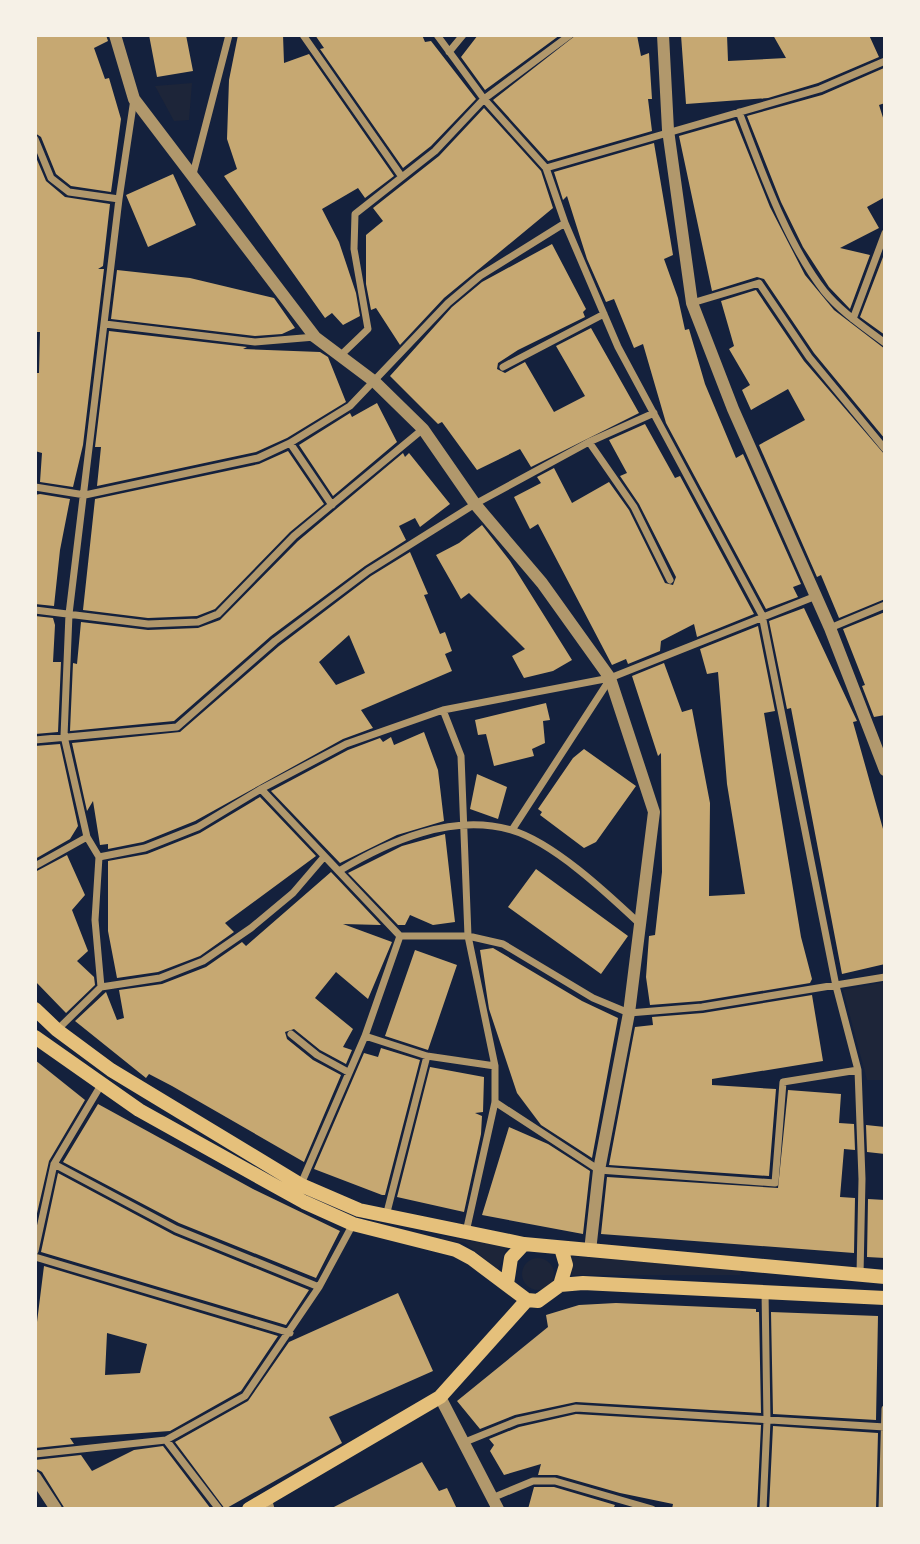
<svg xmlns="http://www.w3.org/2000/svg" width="920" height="1544" font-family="'Titillium Web',sans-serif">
  <rect width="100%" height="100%" fill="#14213d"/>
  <path fill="#1d2539" d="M192,83L189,120L174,121L155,86Z
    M885,982V1080H867L843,990Z
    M441,1236L507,1247L498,1270L465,1243L441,1239Z
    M570,1256L742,1270L740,1275H572Z
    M522 1274a16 16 0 1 1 32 0a16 16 0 1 1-32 0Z"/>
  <path fill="#c6a872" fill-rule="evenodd" d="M35,35H106L108,41L94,48L105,79L109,78L121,119L111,192L71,186L56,174L41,137L35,133Z
    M149,35H186L193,71L157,77Z
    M238,35H283L284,63L309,54L394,176L365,198L358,188L322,209L339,242L356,293L360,316L343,325L332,313L325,318L224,176L237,169L227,139L229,80Z
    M315,35H422L425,42L431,41L476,99L431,146L403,168L320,49L324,48Z
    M478,35H560L485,90L461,57Z
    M576,35H637L641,56L649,53L652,99H648L652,131L548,161L493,100Z
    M681,35H727L728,61L786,58L773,35H869L879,57L818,83L768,98L686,104Z
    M884,68L885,103L879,105L885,124V197L867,207L879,228L840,248L870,255L850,309L829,287L803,247L781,202L747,116L822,95Z
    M484,108L541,171L553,208L444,298L400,345L376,308L371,310L366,284V235L383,221L373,208L439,156Z
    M735,120L770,207L805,275L834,310L885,349V439L814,353L764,279L757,277L712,291L679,136Z
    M654,143L673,255L664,259L678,298L685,330L689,329L705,384L736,458L743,454L801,584L793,587L798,597L766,609L666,423L643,344L634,348L614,299L606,302L587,259L567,196L563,200L554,172Z
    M35,155L46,181L65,197L110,204L103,266L98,269H104L83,445L73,487L40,482L42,453L35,451V373H39L40,332H35Z
    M173,174L196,225L148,247L126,195Z
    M552,244L586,309L583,312L585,317L518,350L498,363L497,369L505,373L525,362L554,412L585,396L556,346L591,328L639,413L531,467L520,449L477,470L442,422L438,424L390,376L452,307L482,282Z
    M883,257L885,258V335L860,317Z
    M117,270L190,278L274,298L295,328L282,334L255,336L111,319Z
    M756,290L804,361L885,455V599L839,618L821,575L817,577L759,445L805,420L788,389L751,410L742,390L750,385L729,349L734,346L721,301Z
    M109,331L247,347L243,349L320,352L328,357L346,402L287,438L256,452L97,486L101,447H95Z
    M377,403L397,442L333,496L299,445L350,413L352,417Z
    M645,424L675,478L680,476L754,614L697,637L694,624L661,641L660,651L628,664L626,659L612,665L538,524L530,529L514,497L541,483L537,477L554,468L572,503L609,482L629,510L665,583L673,585L676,577L639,504L620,476L627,473L609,440Z
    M288,451L324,504L290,532L215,609L197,616L148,618L83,610L95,499L259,464Z
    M403,453L405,457L409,453L450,504L420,527L415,518L399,526L406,540L365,566L271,636L174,721L70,731L73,663L77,664L81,622L148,630L198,628L220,620L298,541Z
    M40,494L70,499L60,550L54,606L35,604V495Z
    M482,525L510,561L572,660L553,671L524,678L512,656L525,649L469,593L461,599L436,555L459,543Z
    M410,552L428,594L424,595L440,634L445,632L452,651L445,654L452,671L361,710L373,728L343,739L195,821L143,842L108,849V844L100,845L93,801L87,811L72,743L180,732L279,646L371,576ZM349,635L365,673L336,685L319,662Z
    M804,608L857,721L853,722L885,836V964L842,974L791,708L787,709L769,621Z
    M885,612V715L874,717L862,686L865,685L843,629Z
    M35,616L53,618L55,625L53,662H61L58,732L35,734Z
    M758,626L775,711L764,713L801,937L812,979L810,983L701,1001L650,1005L646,977L649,936L655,935L662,872L661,753L658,756L632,676L664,663L682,712L692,709L710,803L709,896L745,894L727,784L718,672L707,674L700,649Z
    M546,703L550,720L543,721L545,743L532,749L534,756L494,766L486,734L478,735L475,720Z
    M424,732L438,770L444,821L397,835L340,863L271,791L348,750L380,738L383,742L391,737L394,745Z
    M60,744L78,826L70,839L35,859V746Z
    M584,749L636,786L596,842L584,848L540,815L542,812L538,809L573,758Z
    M477,774L507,787L498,819L470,809Z
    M260,797L316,856L225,923L234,932L200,956L158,972L117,978L108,931V861L147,854L200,833Z
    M445,834L455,922L433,925L410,915L405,925H398L348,873L402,846Z
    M67,855L85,895L72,910L88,951L77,961L94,977L95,985L66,1013L35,981V872Z
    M536,869L628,936L601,974L508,907Z
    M331,872L381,925L343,924L392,942L368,999L336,972L315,998L353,1029L343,1047L352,1050L346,1064L320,1050L294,1029L285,1032L287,1039L313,1060L341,1075L304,1162L172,1086L149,1074L146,1078L75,1021L106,992L117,1020L124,1018L119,990L162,984L206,967L242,942L246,946Z
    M493,948L582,1001L618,1018L592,1158L541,1125L517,1093L489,1009L480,950Z
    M415,950L457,965L428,1050L385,1036Z
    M812,995L823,1061L712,1079V1085L776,1089L769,1176L609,1165L635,1027L653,1025L652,1017L703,1013Z
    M381,1048L420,1060L385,1195H382L314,1169L364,1053L378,1057Z
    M35,1060L85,1100L49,1161L35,1222Z
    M430,1067L484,1077L483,1112L475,1113L482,1116L481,1134L464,1212L397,1197Z
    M788,1090L841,1094L839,1123L854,1124L855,1150L844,1149L840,1197L855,1198L854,1253L601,1234L607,1177L778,1188Z
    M98,1104L253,1189L340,1231L316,1278L179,1223L63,1162Z
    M866,1125L885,1127V1154L867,1152Z
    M509,1127L548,1144L590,1171L583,1234L482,1215Z
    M58,1173L174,1235L309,1290L286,1325L41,1252Z
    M868,1199L885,1200V1258L867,1257Z
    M44,1266L278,1336L241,1391L170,1431L70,1438L74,1444L35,1448V1338ZM107,1333L147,1344L140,1373L105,1375Z
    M398,1293L433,1371L329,1417L342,1443L225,1509L175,1442L248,1401L289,1342Z
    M616,1303L756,1309V1312H759L761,1413L576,1402L515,1415L480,1429L457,1401L548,1327L546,1315L579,1305Z
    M771,1312L878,1316L876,1420L773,1414Z
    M576,1414L761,1425L757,1509H672L673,1504L620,1493L557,1475H538L541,1464L504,1475L490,1451L494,1445L489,1439L519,1427Z
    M773,1426L878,1433L876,1509H769Z
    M163,1446L211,1509H65L42,1472L35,1468V1460L81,1455L92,1471L134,1450Z
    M422,1462L439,1491L447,1488L457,1509H330Z
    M534,1487H554L615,1505L613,1509H528Z"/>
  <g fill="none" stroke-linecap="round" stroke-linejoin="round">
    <path stroke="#b1986c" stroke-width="7" d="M303,35L402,177
      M437,35L484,99L546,168L565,223L618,347L762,615L836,986L858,1070L862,1179L860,1275
      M449,52L463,35
      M739,112C761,169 786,242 824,291C841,312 864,327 885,343
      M35,139L51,178L69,192L119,199
      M546,168L820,89L885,61
      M193,174L229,35
      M692,303L759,283L809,357L885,449
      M853,319L885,233
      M105,324L255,342L315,337
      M341,355L368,329L354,249L355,214L435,151L484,99L570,35
      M503,367L604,314
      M589,442L634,507L670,580
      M290,443L332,505
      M35,487L85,495L258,458L290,443L350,406L448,303L480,276L565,223
      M35,610L148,624L198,622L218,614L294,536L423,429
      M830,628L885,605
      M443,710L461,756L468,936L495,1066V1102L466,1232
      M35,740L177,727L275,641L368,571L475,504L589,442L654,413
      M261,789L400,936H468L503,944L593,998L629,1013L702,1007L885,977
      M512,830L610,679
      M99,857L145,848L198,827L261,789L346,744L443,710L610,678L816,596
      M35,866L87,837
      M339,871C389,841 452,813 511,830C553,842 608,894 640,924
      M101,987L95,920L99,857L87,837L64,736L69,614L119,199L134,99
      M57,1030L101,987L160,978L203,961L251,928L293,893L323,858
      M291,1034L317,1055L348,1072
      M365,1036L427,1056L495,1066
      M495,1102L599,1170L775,1183L783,1082L858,1070
      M54,1164L176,1229L319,1287
      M301,1184L365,1036L400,936
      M386,1216L427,1056
      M35,1251L54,1164L101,1085
      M35,1257L290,1333
      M166,1440L219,1509
      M465,1442L517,1421L576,1408L885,1427
      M35,1454L166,1440L245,1396L319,1287L353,1224
      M268,1498L271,1509
      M492,1498L533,1481H555L652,1509
      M763,1509L767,1421L765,1291
      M882,1509L885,1409"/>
    <path stroke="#b1986c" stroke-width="12" d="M115,35L134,99L315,337L375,382L423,429L475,504L542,583L610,678L654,812L629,1013L599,1170L590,1251
      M663,35L668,130L692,303L733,409L830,628L885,770
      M440,1397L498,1509
      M35,1477L56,1509"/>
    <path stroke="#e5c07b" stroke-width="14" d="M35,1009L57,1030L111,1070L301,1185L359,1210L524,1244L885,1277
      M35,1037L139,1110L304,1202L353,1224L456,1250L471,1258L527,1300L538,1301L560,1285L583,1283L885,1298
      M507,1284L511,1258L524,1244
      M560,1285L566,1265L561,1248
      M249,1509L440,1397L527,1300"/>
  </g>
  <rect width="920" height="1544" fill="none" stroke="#f6f1e7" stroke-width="74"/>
</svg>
